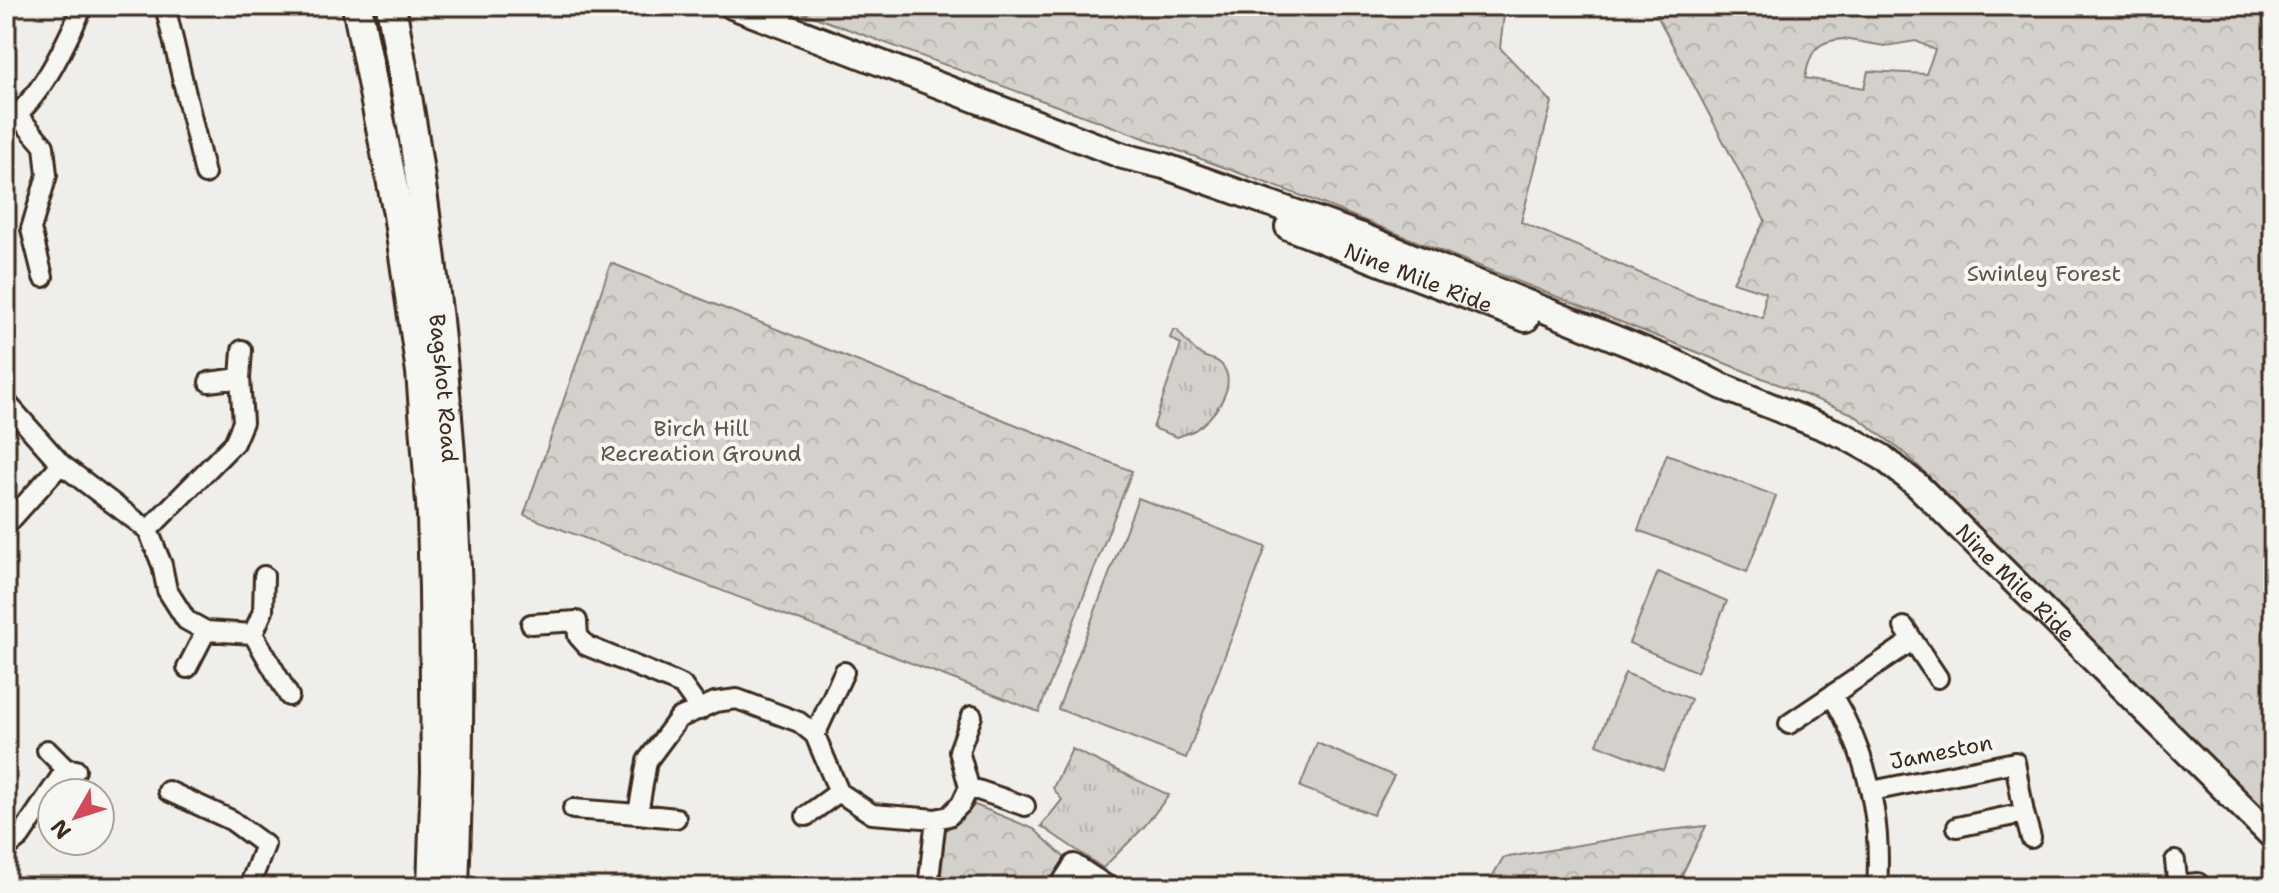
<svg xmlns="http://www.w3.org/2000/svg" width="2279" height="893" font-family="'Shantell Sans',sans-serif">
  <defs>
    <pattern id="grass-tufts" width="24" height="20" patternUnits="userSpaceOnUse" patternTransform="scale(2)"><rect width="24" height="20" fill="#d4d1cc"/><path d="M3 7l-1-3M5 7V3M7 7l1-3M15 17l-1-3M17 17v-4M19 17l1-3" fill="none" stroke="#b7b4af"/></pattern>
    <pattern id="forest-crowns" width="20" height="18" patternUnits="userSpaceOnUse" patternTransform="scale(2)"><rect width="20" height="18" fill="#d4d1cc"/><path d="M2 6a3 3 0 1 1 6 0M12 15a3 3 0 1 1 6 0" fill="none" stroke="#b7b4af"/></pattern>
  </defs>
  <rect width="100%" height="100%" fill="#efeeea"/>
  <filter id="ink" filterUnits="userSpaceOnUse"><feTurbulence type="fractalNoise" baseFrequency=".0125" numOctaves="2"/><feDisplacementMap in="SourceGraphic" scale="16" xChannelSelector="R" yChannelSelector="G"/><feConvolveMatrix kernelMatrix="1 2 1 2 8 2 1 2 1" color-interpolation-filters="sRGB"/></filter>
  <g filter="url(#ink)">
    <path fill="url(#grass-tufts)" stroke="#887e75" stroke-width="2" d="M1173,330H1177C1184,339 1193,350 1203,356C1212,360 1219,359 1224,368C1237,388 1212,420 1195,430C1189,433 1183,435 1177,437L1153,428L1181,344L1170,338Z
      M1072,749L1169,795L1143,828L1103,868L1041,826L1062,800L1053,788Z"/>
    <path fill="url(#forest-crowns)" stroke="#887e75" stroke-width="2" fill-rule="evenodd" d="M785,6H1505L1500,48L1552,102L1521,222L1691,295L1763,318L1765,292L1733,282L1765,220L1652,6H2273V820L1907,455L1853,414L1310,199ZM1843,39L1885,46L1916,41L1935,50L1926,74L1868,71L1864,88L1805,78C1810,52 1815,41 1843,39Z
      M611,263L1132,471L1039,712L524,515Z
      M975,805L1034,829L1066,859L1048,887H940L945,831Z
      M1706,826L1676,887H1486L1503,858L1660,831Z"/>
    <path fill="#d4d1cc" stroke="#887e75" stroke-width="2" d="M1667,454L1776,496L1747,572L1638,530Z
      M1138,498L1266,547L1186,758L1058,709Z
      M1658,572L1727,601L1697,672L1629,643Z
      M1625,673L1691,699L1663,770L1597,744Z
      M1317,743L1394,776L1373,815L1300,787Z"/>
    <g fill="none" stroke-linecap="round" stroke-linejoin="round">
      <defs>
        <path id="minor" d="M163,6L166,10L205,174
          M18,116L44,146L47,175L31,229L43,277
          M6,125C43,95 63,49 83,6
          M209,382L240,378
          M6,402L61,464L148,530L162,565L167,590L186,620L206,631L253,634L289,696
          M6,522L10,521L61,464
          M148,530L234,443L243,422L240,378L242,350
          M531,624L577,621L578,636L587,646L682,685L700,710
          M1904,627L1938,678
          M253,634L263,611L264,576
          M187,668L206,631
          M1832,695C1868,755 1882,818 1877,887
          M1789,724L1912,641
          M815,735L844,672
          M47,750L66,769
          M969,787L1025,806
          M168,791L231,820L265,845L249,887
          M1872,791L2015,762L2024,813L2031,838
          M573,809L638,814L647,761L679,718L715,702L737,699L799,722L815,735L839,792L872,814L936,819L949,816L961,804L969,787L959,751L972,716
          M638,814L676,818
          M806,816L839,792
          M1957,827L2024,813
          M6,848L20,837L66,769L76,770
          M2175,861L2178,887
          M2178,885L2198,883
          M928,887L936,819
          M1059,887L1074,864L1109,887"/>
        <g id="major">
          <path id="s1" d="M732,6L1123,156L1164,166L1359,235L1676,363L1721,386L1845,436L1882,457L1917,485L2273,837"/>
          <path id="s2" d="M1288,227L1526,319"/>
        </g>
        <g id="highway">
          <path d="M357,6L398,214L421,372L432,516L434,590L436,772L432,887"/>
          <path id="s3" d="M391,6C431,216 455,431 458,644C459,725 457,806 454,887"/>
        </g>
      </defs>
      <use href="#minor" stroke="#3b2a1e" stroke-width="24"/>
      <use href="#major" stroke="#3b2a1e" stroke-width="30"/>
      <use href="#highway" stroke="#3b2a1e" stroke-width="34"/>
      <use href="#minor" stroke="#f6f6f2" stroke-width="18"/>
      <use href="#major" stroke="#f6f6f2" stroke-width="24"/>
      <use href="#highway" stroke="#f6f6f2" stroke-width="28"/>
    </g>
  </g>
  <g text-anchor="middle" dominant-baseline="central" stroke-width="8" stroke-linejoin="round" paint-order="stroke">
    <g font-size="22" fill="#61544a" stroke="#f6f6f2">
      <text x="2044" y="273">Swinley Forest</text>
      <text x="701" y="428">Birch Hill<tspan x="701" dy="25">Recreation Ground</tspan></text>
    </g>
    <g font-size="22" fill="#3b2a1e" stroke="#f6f6f2">
      <text stroke="none"><textPath href="#s2" startOffset="140">Nine Mile Ride</textPath></text>
      <text stroke="none"><textPath href="#s3" startOffset="386">Bagshot Road</textPath></text>
      <text stroke="none"><textPath href="#s1" startOffset="1420">Nine Mile Ride</textPath></text>
      <text transform="translate(1941 752) rotate(-11)">Jameston</text>
    </g>
  </g>
  <rect width="2279" height="893" fill="none" stroke="#f6f6f2" stroke-width="32"/>
  <rect x="16" y="16" width="2247" height="861" fill="none" stroke="#3b2a1e" stroke-width="3" filter="url(#ink)"/>
  <g transform="translate(76 817) rotate(231)"><circle r="38" fill="#f6f6f2" stroke="#aba49d" stroke-width="2"/>
  <path d="M0-6L14 30L0 20L-14 30Z" fill="#d1495b"/>
  <text y="-12" font-size="22" font-weight="bold" text-anchor="middle" fill="#3b2a1e">N</text>
  </g>
</svg>
